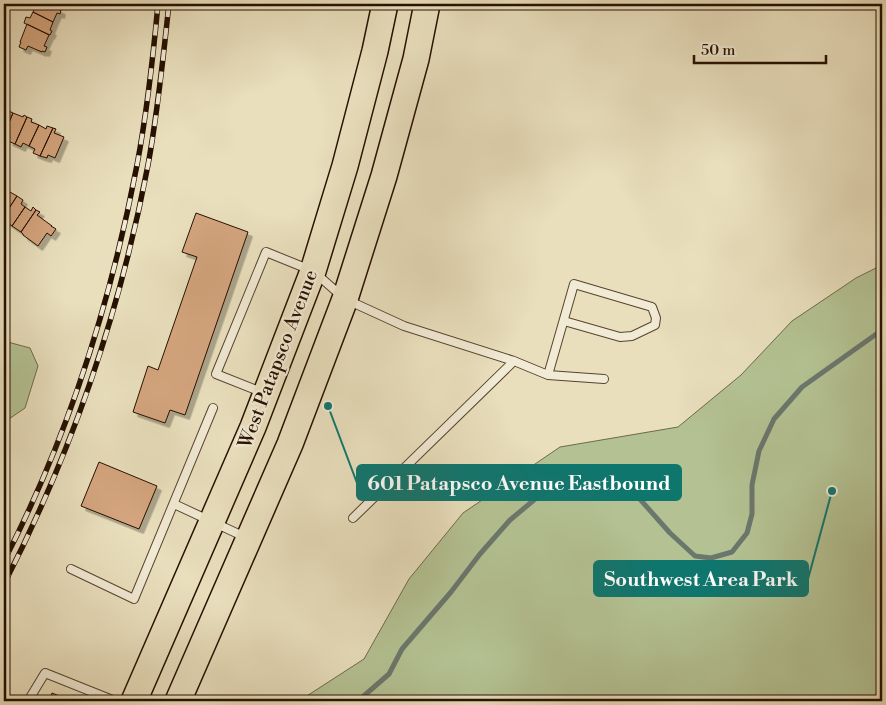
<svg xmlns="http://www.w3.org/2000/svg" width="886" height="705" font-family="'Libre Bodoni',serif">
  <defs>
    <filter id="shadow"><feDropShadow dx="4.5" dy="4.5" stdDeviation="0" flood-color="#0004"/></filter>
  </defs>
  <rect width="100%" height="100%" fill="#e9dfbd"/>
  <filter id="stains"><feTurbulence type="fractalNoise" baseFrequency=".004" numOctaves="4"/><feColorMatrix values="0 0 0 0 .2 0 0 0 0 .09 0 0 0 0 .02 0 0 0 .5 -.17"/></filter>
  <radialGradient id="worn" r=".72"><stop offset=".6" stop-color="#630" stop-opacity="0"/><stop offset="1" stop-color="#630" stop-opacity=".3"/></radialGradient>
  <path fill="#b4c293" stroke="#6d694a" d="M882,265V701H299L364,659L409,579L463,513L560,447L678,427L741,375L792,321L856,278Z
    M4,341L30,348L38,366L25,408L9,419L4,417Z"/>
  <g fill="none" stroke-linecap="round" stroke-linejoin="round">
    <path stroke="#6a776d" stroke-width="5" d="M358,701L389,674L402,649L451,592L480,554L510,520L540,495L561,488L602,482L630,488L670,533L695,556L711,558L732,552L747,533L752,514V485L759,451L774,419L802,387L882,330"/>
  </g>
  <path fill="#d4a57e" stroke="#261000" filter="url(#shadow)" d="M32,4H47L61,10L60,14L57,13L53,22L33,12L36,6Z
    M33,12L53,22L50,30L52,31L50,35L24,23L26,17L30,18Z
    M27,24L49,35L44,46L47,47L45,52L42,51V52L28,46L26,50L19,47L21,42H20Z
    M4,106L7,107L6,110L13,113L4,134Z
    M13,113L23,117L24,115L27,117L15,144L8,141L10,137L4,134Z
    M27,117L32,119L31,122L39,125L29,146L23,143L21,147L15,144Z
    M39,125L46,129L47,126L53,128L40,156L33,153L35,149L29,146Z
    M53,128L56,129L54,133L64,137L55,158L48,155L47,158L40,156Z
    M10,192L17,196L4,216V193L8,196Z
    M17,196L23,200L21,204L25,207L12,226L4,220V216Z
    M25,207L31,211L33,207L36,210L21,232L12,226Z
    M36,210L40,212L37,215L52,226H51L56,229L51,236L47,233L38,246L23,235V234L21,232Z
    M196,213L248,232L185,415L170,410L165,423L133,412L148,366L158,370L197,257L182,252Z
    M99,462L157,486L139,529L81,506Z
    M52,693L72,701H49Z"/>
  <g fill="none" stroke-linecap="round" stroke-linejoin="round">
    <defs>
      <path id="service" d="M548,375L574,284L652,307L656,318L655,325L632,336L620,337L564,321
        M264,393L216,374L266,252L313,271L345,299L404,326L514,361L548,375L604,379
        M174,504L245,537
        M353,518L514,361
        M71,569L134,599L213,408
        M28,701L45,673L115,701"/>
      <path id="primary" d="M134,701L253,427L313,271L345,166L375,51L385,4
        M178,701L290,444L345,299L384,176L416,59L427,4"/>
    </defs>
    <use href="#service" stroke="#57442f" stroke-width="10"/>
    <use href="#primary" stroke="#261000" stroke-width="28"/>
    <use href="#service" stroke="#f1ead4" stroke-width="8"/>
    <use href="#primary" stroke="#e9dfbd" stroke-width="25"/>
    <defs>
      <path id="rail" d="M4,561C68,437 111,301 137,165C147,112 153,58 158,4
        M4,584C73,450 120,312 148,165C158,111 163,58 169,4"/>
    </defs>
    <use href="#rail" stroke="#261000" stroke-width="5.5"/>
    <use href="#rail" stroke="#f1ead4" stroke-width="4" stroke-dasharray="11" stroke-linecap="butt"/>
  </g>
  <g text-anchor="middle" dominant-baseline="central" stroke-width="4.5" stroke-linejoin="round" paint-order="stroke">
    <g font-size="19" fill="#261000" stroke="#f1ead4">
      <text transform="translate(278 359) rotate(-69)">West Patapsco Avenue</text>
    </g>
  </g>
  <path fill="none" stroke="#0f766e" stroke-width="2" d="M328 406L357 483M832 491L808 579"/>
  <g fill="#0f766e" stroke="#f1ead4" stroke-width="2">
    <circle cx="328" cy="406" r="5"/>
    <circle cx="832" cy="491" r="5"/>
  </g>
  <g fill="#0f766e" stroke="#0f766e" stroke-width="2">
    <rect x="357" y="465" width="324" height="35" rx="5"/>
    <rect x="594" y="561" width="214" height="35" rx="5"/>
  </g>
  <g font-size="20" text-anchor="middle" font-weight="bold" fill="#fff">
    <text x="519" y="490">601 Patapsco Avenue Eastbound</text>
    <text x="701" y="586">Southwest Area Park</text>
  </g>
  <rect width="886" height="705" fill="none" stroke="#e9dfbd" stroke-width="20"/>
  <rect x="5" y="5" width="876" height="695" fill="none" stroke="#261000" stroke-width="2.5"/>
  <rect x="10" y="10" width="866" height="685" fill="none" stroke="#261000"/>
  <path d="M694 55v8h132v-8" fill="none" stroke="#261000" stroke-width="2.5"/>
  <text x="701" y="55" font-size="15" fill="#261000" stroke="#f1ead4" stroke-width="4" paint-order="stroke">50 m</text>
  <rect width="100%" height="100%" filter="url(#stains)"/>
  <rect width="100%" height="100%" fill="url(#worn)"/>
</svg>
